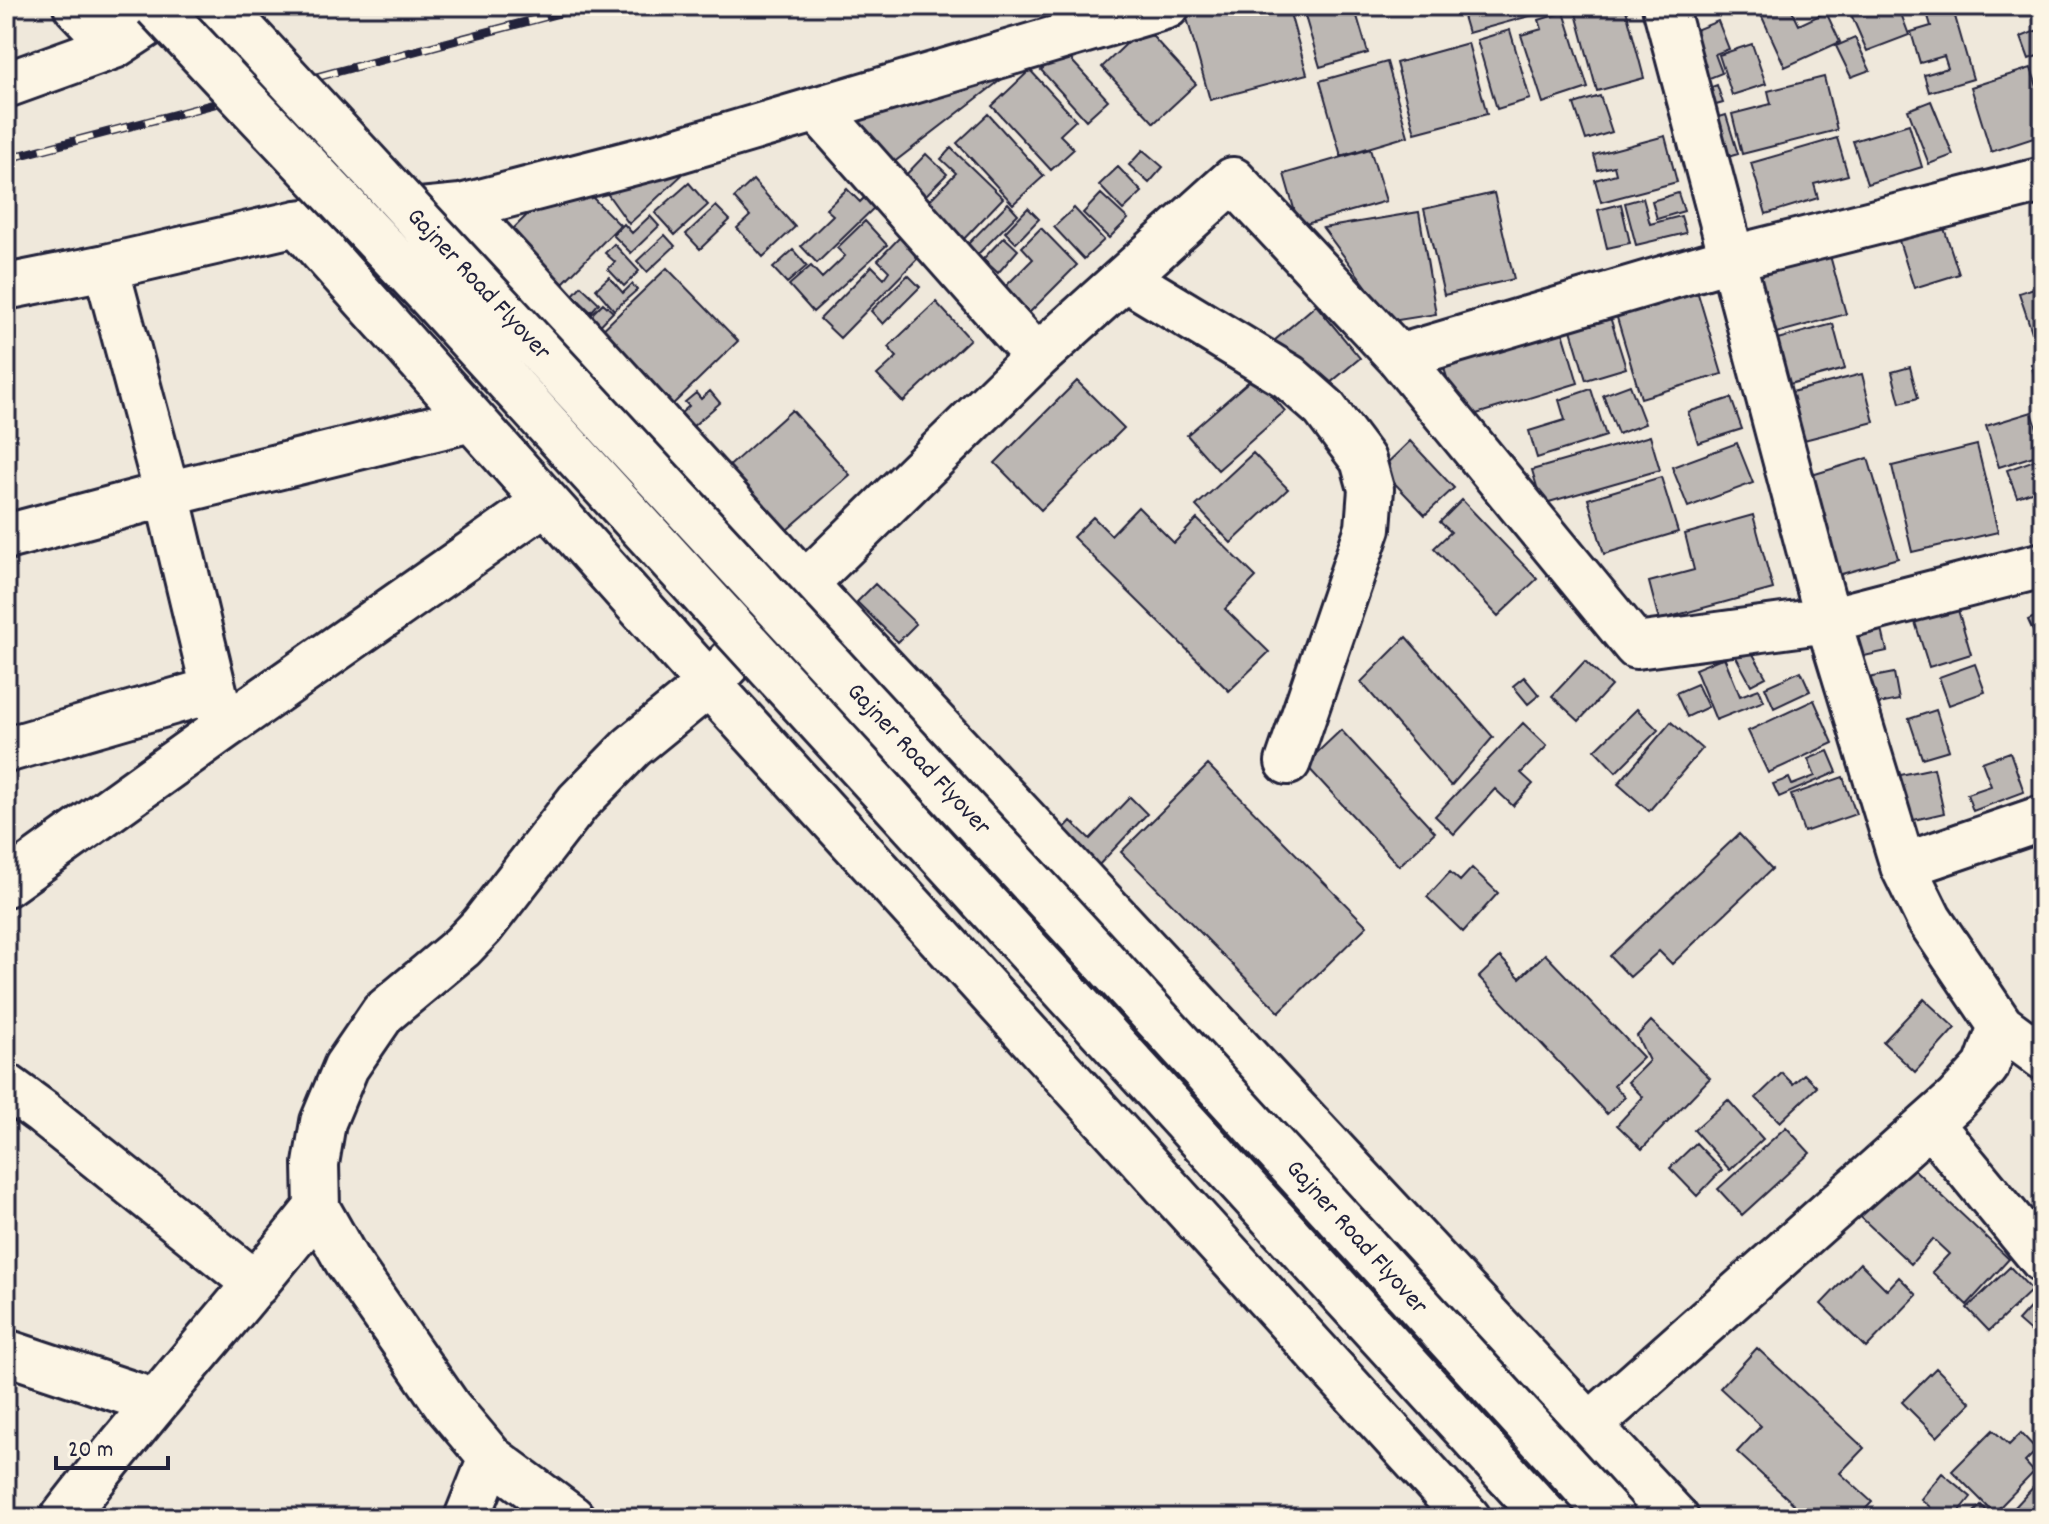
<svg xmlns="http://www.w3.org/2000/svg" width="2049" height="1524" font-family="Dekko,sans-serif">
  <rect width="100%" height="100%" fill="#efe8db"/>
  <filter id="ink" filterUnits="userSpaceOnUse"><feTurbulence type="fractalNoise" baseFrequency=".0125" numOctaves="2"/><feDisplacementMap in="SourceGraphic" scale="16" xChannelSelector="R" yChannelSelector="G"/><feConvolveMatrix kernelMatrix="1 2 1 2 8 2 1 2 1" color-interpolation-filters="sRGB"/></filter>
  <g filter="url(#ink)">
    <path fill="#bcb7b3" stroke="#22223b" stroke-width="2" d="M1205,6H1288L1307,74L1210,100L1185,11Z
      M1302,6H1354L1368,53L1320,67Z
      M1460,6H1542L1544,12L1468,33Z
      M1574,6H1625L1644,78L1597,91Z
      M1757,6H1790L1799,25L1826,12L1840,42L1785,67Z
      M1867,6H1898L1909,35L1867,51L1850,12Z
      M1925,6H1952L1973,79L1929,92L1924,75L1948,68L1944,56L1920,63L1911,32L1931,26Z
      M1564,12L1588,88L1543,103L1521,35L1542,29L1539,20Z
      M1718,21L1729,49L1715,54L1722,73L1690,86L1678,37Z
      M1144,27L1196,84L1154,123L1102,67Z
      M2043,28V54L2029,59L2021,37Z
      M1510,30L1530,99L1497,109L1477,40Z
      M1855,38L1870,70L1851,77L1836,46Z
      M1468,43L1487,114L1415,133L1396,63Z
      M1752,44L1766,84L1732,95L1719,55Z
      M1062,50L1108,100L1086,120L1041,70Z
      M1387,62L1408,136L1341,156L1320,81Z
      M2031,68L2043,105V135L1991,152L1971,87Z
      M1030,70L1076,120L1060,135L1074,149L1051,170L992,106Z
      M1006,76L889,166L843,107Z
      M1824,77L1837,130L1742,154L1732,114L1771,104L1768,91Z
      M1717,85L1723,103L1709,107L1713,119L1726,115L1738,154L1714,161L1695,93Z
      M1600,96L1612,132L1586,140L1574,104Z
      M1931,101L1953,155L1929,164L1908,110Z
      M988,114L1044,176L1013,204L957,143Z
      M1909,124L1922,167L1867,184L1853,141Z
      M1665,136L1677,182L1601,202L1595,180L1616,174L1614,166L1598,170L1594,155Z
      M1837,138L1848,175L1814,184L1818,198L1766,214L1751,163Z
      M951,148L1003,198L960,243L923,207L956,173L941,159Z
      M1370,149L1386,201L1299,226L1284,174Z
      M1143,150L1163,167L1149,183L1129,165Z
      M926,154L947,174L920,201L900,181Z
      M662,162L682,175L629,224L599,182Z
      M1118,167L1142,192L1123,210L1099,185Z
      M753,180L795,227L763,257L737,228L750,216L734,198Z
      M578,183L620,225L562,284L510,232L550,192Z
      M689,183L708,205L675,235L655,213Z
      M847,189L860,202L868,194L878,204L817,263L801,246L833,215L826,209Z
      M1494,193L1514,279L1444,295L1424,209Z
      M1678,193L1684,211L1657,219L1652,201Z
      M1101,194L1128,219L1109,238L1083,213Z
      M1643,198L1650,224L1681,216L1686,233L1636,245L1625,203Z
      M1008,203L1018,214L975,257L965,247Z
      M1621,204L1630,243L1607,248L1598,210Z
      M716,206L730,220L700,249L686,234Z
      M1028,208L1039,219L1016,243L1005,232Z
      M1074,208L1104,240L1084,259L1054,227Z
      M1419,212L1436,314L1392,321L1323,228Z
      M650,216L659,226L631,253L613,235L624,224L632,233Z
      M1914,218L1920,235L1944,228L1959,274L1914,288L1894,225Z
      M865,221L887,245L813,312L789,285L811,266L822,278L845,256L837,248Z
      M1041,228L1077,265L1029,313L1004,288L1033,259L1022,247Z
      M665,235L675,246L647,272L637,261Z
      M902,235L922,254L840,338L820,319L872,266L884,278L889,271L878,260Z
      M1004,237L1018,250L998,273L983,259Z
      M614,244L639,271L624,286L608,269L615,262L605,253Z
      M793,250L807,266L787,283L773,268Z
      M1829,252L1846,314L1769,335L1752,273Z
      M667,268L738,341L668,409L597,335Z
      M908,275L920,287L883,324L871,311Z
      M609,277L623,293L632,284L637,290L614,310L596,289Z
      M1693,277L1722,374L1641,398L1612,301Z
      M581,286L599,303L591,312L573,295Z
      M2037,287L2043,305V355L2040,356L2019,293Z
      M1605,301L1626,368L1586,380L1566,313Z
      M936,302L970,339L903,402L877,375L897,357L888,347Z
      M603,303L613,312L589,337V317Z
      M1316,305L1360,358L1317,394L1274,341Z
      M1557,312L1578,383L1460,419L1438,349Z
      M1833,324L1845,369L1782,386L1770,341Z
      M2043,361V403L2031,364Z
      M1910,367L1918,398L1900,403L1892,372Z
      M1862,374L1874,422L1800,441L1788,393Z
      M1255,376L1285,411L1218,470L1187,435Z
      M1077,381L1124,428L1041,510L995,463Z
      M1630,385L1645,424L1618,434L1603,395Z
      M1591,389L1606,436L1537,458L1529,431L1565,420L1559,400Z
      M710,391L720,403L692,427L680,414L689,406L685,402L696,393L701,399Z
      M1731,398L1742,429L1698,443L1688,412Z
      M792,410L850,475L772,543L715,479Z
      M2032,412L2043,447V453L1999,467L1986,426Z
      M1650,436L1660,470L1542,504L1532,470Z
      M1410,441L1454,488L1425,515L1381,469Z
      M1737,443L1753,483L1688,507L1672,467Z
      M1977,445L1998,532L1912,552L1892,466Z
      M1253,453L1288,489L1231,543L1196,506Z
      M2043,457V488L2017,497L2007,470Z
      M1868,458L1898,558L1831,577L1802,478Z
      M1661,477L1678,532L1604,554L1588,499Z
      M1462,500L1537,579L1498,616L1434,548L1451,532L1440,522Z
      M1138,507L1174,543L1197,519L1256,577L1225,609L1269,652L1229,691L1073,537L1093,517L1111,535Z
      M1753,515L1773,589L1659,620L1649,582L1694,570L1685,534Z
      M875,584L916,624L898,642L857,602Z
      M1953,593L1971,654L1929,667L1910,606Z
      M2043,613V653L2028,620Z
      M1880,621L1887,651L1846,660L1840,630Z
      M1406,637L1493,737L1451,786L1361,682Z
      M1749,647L1766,677L1751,685L1735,655Z
      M1724,657L1740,696L1759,689L1764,701L1716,720L1695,669Z
      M1585,661L1611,686L1579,721L1552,696Z
      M1975,664L1985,692L1949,705L1939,677Z
      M1801,671L1810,691L1774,708L1765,687Z
      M1894,673L1899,700L1858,708L1853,681Z
      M1524,677L1539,695L1528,704L1513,686Z
      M1697,684L1708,707L1687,717L1676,693Z
      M1814,700L1833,743L1768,773L1748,731Z
      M1637,709L1658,730L1616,772L1595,750Z
      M1936,710L1949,750L1922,758L1909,719Z
      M1671,722L1702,749L1649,811L1618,784Z
      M1523,723L1547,746L1521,773L1533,784L1513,806L1495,789L1454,834L1435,816Z
      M1341,730L1435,832L1399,866L1305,764Z
      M1828,751L1837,772L1779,797L1773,784L1789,778L1792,785L1815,776L1808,759Z
      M2010,752L2024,792L1973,811L1967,794L1991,786L1982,762Z
      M1208,765L1367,926L1279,1012L1121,852Z
      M1934,768L1944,813L1901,823L1891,777Z
      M1843,777L1856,814L1804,832L1791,795Z
      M1130,797L1147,814L1096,868L1060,833L1071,821L1090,839Z
      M1739,834L1772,869L1672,964L1659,951L1630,977L1610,956Z
      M1472,868L1498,893L1463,932L1427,897L1450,872L1460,881Z
      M1545,954L1643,1057L1614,1085L1625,1097L1607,1114L1479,977L1500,957L1520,978Z
      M1924,999L1955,1028L1915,1072L1883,1042Z
      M1651,1021L1710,1078L1642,1149L1617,1125L1643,1097L1628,1082L1649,1061L1637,1036Z
      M1782,1073L1793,1084L1804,1074L1817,1087L1780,1122L1756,1098Z
      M1728,1100L1763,1139L1730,1170L1694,1130Z
      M1786,1127L1810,1153L1742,1215L1718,1189Z
      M1696,1143L1722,1170L1697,1196L1670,1168Z
      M1900,1156L2009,1259L1967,1305L1932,1272L1949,1254L1933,1239L1911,1264L1852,1209Z
      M1860,1263L1887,1290L1899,1277L1917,1295L1866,1348L1821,1304Z
      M2010,1267L2032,1290L1989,1331L1967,1308Z
      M2037,1300L2043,1306V1343L2018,1321Z
      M1757,1348L1864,1448L1840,1473L1872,1502L1857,1518H1809L1737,1452L1761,1426L1720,1388Z
      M1936,1368L1971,1403L1937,1437L1902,1402Z
      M1993,1430L2009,1445L2021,1433L2037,1450L2025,1462L2034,1472L1994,1513L1952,1471Z
      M1942,1473L1971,1497L1959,1512L1966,1518H1942L1921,1499Z
      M2037,1483L2043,1488V1518H2005Z
      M1981,1505L1993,1517L1992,1518H1974L1971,1515Z"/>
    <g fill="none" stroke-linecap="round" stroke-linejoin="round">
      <defs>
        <path id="minor" d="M76,6L114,46
          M6,85L114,46L175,6
          M818,110L1037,357
          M461,207L805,584L1676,1518
          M297,223L709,684L1468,1518
          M106,267L167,494L223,728
          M1125,278L1289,377L1324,408L1363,460L1371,489L1368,528L1288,762
          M6,287L106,267L297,223L461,207L662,155L1167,6
          M1399,357L1636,646L1828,620L2043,565
          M6,537L167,494L472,419
          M6,750L213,690
          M1903,866L2043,818
          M6,884L223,728L545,502
          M2001,1026L2043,1057
          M6,1086L43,1113L256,1284
          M1930,1123L2043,1260
          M6,1352L156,1402
          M1589,1426L1956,1100L1986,1067L2001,1026L1929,919L1903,866L1828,620L1665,6
          M63,1518C144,1412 234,1313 317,1208
          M467,1518L491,1458
          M572,1518L491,1458L449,1408L347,1261L317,1208L316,1164L323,1122L346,1067L383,1013L462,947L482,926L578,802L632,747L709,684L805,584L1037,357L1233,180L1399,357L1733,258L2043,180"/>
      </defs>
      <use href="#minor" stroke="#22223b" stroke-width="50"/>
      <use href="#minor" stroke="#fcf5e5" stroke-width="44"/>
      <defs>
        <path id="rail" d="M6,159L586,6"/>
      </defs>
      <use href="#rail" stroke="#22223b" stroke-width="9"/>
      <use href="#rail" stroke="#fcf5e5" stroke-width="6" stroke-dasharray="18" stroke-linecap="butt"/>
      <defs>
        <path id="major-bridge" d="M156,6L429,295L1547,1518
          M221,6L1102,959L1613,1518"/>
      </defs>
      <use href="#major-bridge" stroke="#22223b" stroke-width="50" stroke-linecap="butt"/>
      <use href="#major-bridge" stroke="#fcf5e5" stroke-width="44"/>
    </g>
  </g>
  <g text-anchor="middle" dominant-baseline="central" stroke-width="7" stroke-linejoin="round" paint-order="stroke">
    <g font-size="26" fill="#22223b" stroke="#fcf5e5">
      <text transform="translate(478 285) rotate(47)">Gajner Road Flyover</text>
      <text transform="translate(918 760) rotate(47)">Gajner Road Flyover</text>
      <text transform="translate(1356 1238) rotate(48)">Gajner Road Flyover</text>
    </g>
  </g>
  <rect width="2049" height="1524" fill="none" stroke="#fcf5e5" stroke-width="32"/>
  <rect x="16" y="16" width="2017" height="1492" fill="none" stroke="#22223b" stroke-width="3" filter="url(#ink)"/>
  <path d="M56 1456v12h112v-12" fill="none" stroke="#22223b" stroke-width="4"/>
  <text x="68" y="1456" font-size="24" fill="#22223b" stroke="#fcf5e5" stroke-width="6" paint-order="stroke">20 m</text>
</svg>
